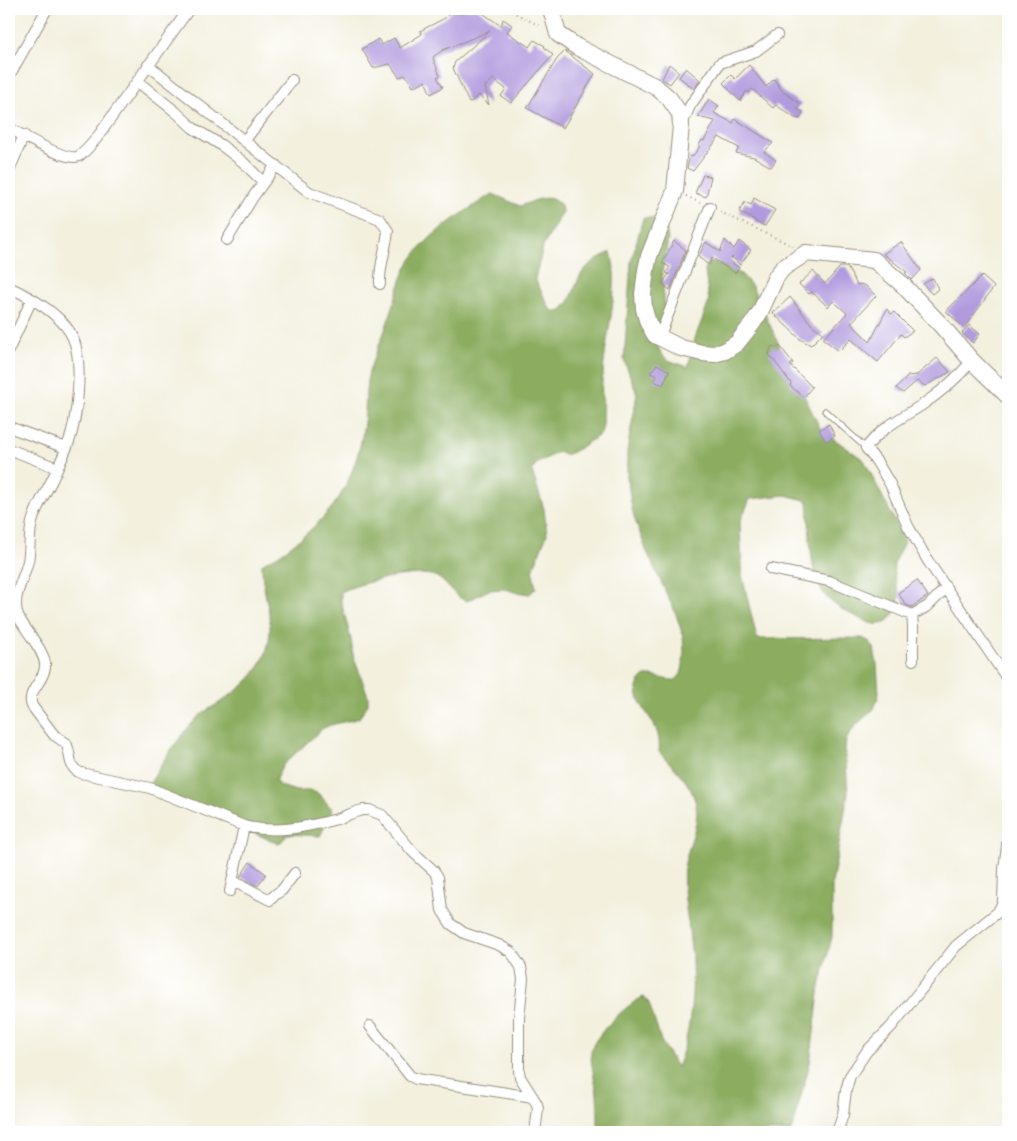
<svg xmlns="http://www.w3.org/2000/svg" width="1017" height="1141" font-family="'Gochi Hand',sans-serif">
  <rect width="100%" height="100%" fill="#fff"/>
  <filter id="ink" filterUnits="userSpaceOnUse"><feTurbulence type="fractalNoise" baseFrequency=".02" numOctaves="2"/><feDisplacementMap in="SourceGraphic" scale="10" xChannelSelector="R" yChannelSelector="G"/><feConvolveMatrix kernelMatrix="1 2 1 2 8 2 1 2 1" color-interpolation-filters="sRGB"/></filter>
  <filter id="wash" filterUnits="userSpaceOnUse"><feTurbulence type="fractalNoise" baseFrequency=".0096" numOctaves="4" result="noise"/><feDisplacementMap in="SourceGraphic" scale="20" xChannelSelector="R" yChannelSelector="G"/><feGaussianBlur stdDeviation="1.12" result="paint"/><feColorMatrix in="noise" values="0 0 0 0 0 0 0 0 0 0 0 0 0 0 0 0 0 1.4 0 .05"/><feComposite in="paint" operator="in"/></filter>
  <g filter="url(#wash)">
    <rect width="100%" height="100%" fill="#f3f0de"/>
    <path fill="#8cad61" stroke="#646c40" d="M493,194L520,206C535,201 548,192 561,205L562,212L543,247L535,279L550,309L557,312C573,306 573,286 582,273C589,263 600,257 611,252C621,289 605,336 603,374C602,381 601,389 602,397C603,410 605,421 601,434L573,452L565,455L558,452L536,464L532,471L544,509L547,534L535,564L533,573L536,588L530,594L514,592L506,589L489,590L467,601C453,597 449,584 437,577C421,568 357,583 341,592V601L351,639L353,655L368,696V704L359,718C348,722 331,723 322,729L283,765L275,781L281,786L296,791H312L319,794L333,810L320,836L288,834L279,844L148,787C162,762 177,739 197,718C203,712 211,708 219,703C243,687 264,671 269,640C274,615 261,590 262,564C268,559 275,558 281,553C306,536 333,512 346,485C355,466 362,444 364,423C366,409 365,395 367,381C371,360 381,343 387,324C395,304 398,282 409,263C428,233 459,216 487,197Z
      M643,218H659L667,231L668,240L662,272L665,313L657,338L658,347L661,353L668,360L688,367L695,338L709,302L705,271L707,263L714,262L741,274L752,286L780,347L821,430L864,460L905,541C902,548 895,557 894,565C891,584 908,594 892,616C885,626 875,626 865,621C851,614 834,607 824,594C808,572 810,527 808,501L785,495L750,499L740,522L742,575L757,639L863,638L870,642L874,648L877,665L879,694L874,709L854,727L846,740L845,749L848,794L832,883V937L820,986L810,1063L791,1132H603L598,1129C598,1118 598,1106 597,1094C596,1084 590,1061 591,1052C593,1036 630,1001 644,997L649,1003L661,1041L677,1067C693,1031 695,978 690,940C688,920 682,887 684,868C687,847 700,826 696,804C691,782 674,768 659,752C660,744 659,736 656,729C651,716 637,704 637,689C637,684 641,680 645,676C656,675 665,681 676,680L681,674L683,666L684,651L683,636L676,614L647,552L636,523L632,509L627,476V451L637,394L624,360L631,262Z"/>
    <g id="blocks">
      <path fill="#b19bde" d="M454,9H477L501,26L503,19L512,25L507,32L529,47L534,40L545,46L544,47L553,55L511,103L501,96L506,89L493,79L485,87L489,105L479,95L469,103L453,68L455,62L490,31L443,50L434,56L433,58L440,76L437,77L443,87L431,94L425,81L413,87L406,75L399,77L390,64L373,68L362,49L378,39L382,45L394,38L400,48L422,34L420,31L445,18Z
        M565,51L595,74L563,128L527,108L557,59Z
        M669,64L679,72L670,84L662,79Z
        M749,65L766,87L774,79L783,92L801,104L797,109L803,112L800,119L795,118L776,105L773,108L752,89L749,93L747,91L740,101L723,83L731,75L735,79Z
        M686,68L700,80L694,89L679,77Z
        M709,99L719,106L714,113L733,123L735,119L773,143L764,152L776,160L771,167L754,157L736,153L739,148L719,137L693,171L687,168L690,156L692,157L699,148V145L702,140L704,141L715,121L698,117Z
        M703,175L711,177L706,197L695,193Z
        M754,198L775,210L765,226L754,221L755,220L739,212L745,202L751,205Z
        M725,240L734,249L739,241L751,250L740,265L732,257L730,261L739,268L735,273L712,258L709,265L698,257L706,242L720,252Z
        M674,241L686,250L670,290L662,284L669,274L666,273L670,267L662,263Z
        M901,242L921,270L912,280L905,273L907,272L883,254Z
        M840,267H847L857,285L860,284L866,286L876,296L851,323L870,342L887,309L891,314L894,312L913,331L904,337L901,334L878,362L851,339L839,351L823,339L847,313L833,301L828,307L812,292L809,294L799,284L813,271L825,284Z
        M982,276L994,287L964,328L946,311Z
        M933,278L938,289L932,294L923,284Z
        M790,297L811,324L823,333L811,345L800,339L773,313Z
        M969,325L980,334L973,343L962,333Z
        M772,346L777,348L780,346L793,363L790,365L812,387L804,397L790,386L791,383L769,354Z
        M937,358L950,372L925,386L917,381L903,393L896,388L905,380L907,376L917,375Z
        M657,364L669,371L663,385L654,381L657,376L650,373Z
        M829,424L835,436L826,442L819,430Z
        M917,580L928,596L912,607L906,605L898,593Z
        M250,862L266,874L258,886L240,877Z"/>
    </g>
  </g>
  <g filter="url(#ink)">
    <use href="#blocks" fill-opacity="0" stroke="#978d7e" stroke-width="1"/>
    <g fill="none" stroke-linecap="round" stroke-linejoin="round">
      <defs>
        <path id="lane" d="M825,411L866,448"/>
        <path id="street" d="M148,65L309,192L380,219L388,231C386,249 379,266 380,284
          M9,76L47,9
          M138,82L176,112L193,128L221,145L243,162L263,182
          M682,124L690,106L720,63L756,51L777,35
          M9,128C21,134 67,163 79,156C85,152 91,145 96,139L189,9
          M245,140L292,80
          M9,171L24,135
          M227,240L253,197L276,165
          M9,287C30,297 63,315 73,338C84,364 77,422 67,447C62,459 57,470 51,482C45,494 37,506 33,519C28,533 31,547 28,561C24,579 11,597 18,616C24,629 47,653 45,667C44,682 26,691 32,706L54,735L66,743C72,755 67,768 81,773L150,788L244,826C274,834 307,827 337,819C346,816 354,812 363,810H369L382,815L413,852L434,871L438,877L442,910L451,924L464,933L499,945L511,952L521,967L523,979L519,1018V1071L520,1077L537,1104L538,1109L535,1132
          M659,338L710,207
          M9,349L32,299
          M972,361C958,377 940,393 922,405C900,419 882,427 866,448L877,462L890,484L908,526L928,561L1008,680
          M9,427L66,448
          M9,449L57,468
          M771,569L829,581L912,615L928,606L946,588
          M912,615L913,627V660
          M233,881L270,900L276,894L282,890L295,873
          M230,891L244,826
          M370,1026L410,1076L416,1079L533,1097
          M837,1132L843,1115L846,1090L850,1076L867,1051L891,1027L956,946L998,912L1003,902L1004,869L1008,838"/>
        <path id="primary" d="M551,9L558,34L577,47L656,87L669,98L680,114L681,125L675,191L649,256L646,270L643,294L644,309L648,323L655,335L681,348L702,353L714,354L725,351L737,343L753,323L760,312L776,277L783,268L806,253L874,260L902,284L940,324L972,361L1008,396"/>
      </defs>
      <use href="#lane" stroke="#978d7e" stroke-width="7"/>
      <use href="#street" stroke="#978d7e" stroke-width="12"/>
      <use href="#primary" stroke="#978d7e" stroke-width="18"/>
      <path stroke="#978d7e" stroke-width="2" stroke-dasharray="1 4" stroke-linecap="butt" d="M507,9L542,27
        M686,196L700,203
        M720,212L793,246"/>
      <use href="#lane" stroke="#fff" stroke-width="5"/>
      <use href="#street" stroke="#fff" stroke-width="10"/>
      <use href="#primary" stroke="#fff" stroke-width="16"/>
    </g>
  </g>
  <rect width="1017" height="1141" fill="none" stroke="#fff" stroke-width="30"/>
</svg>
